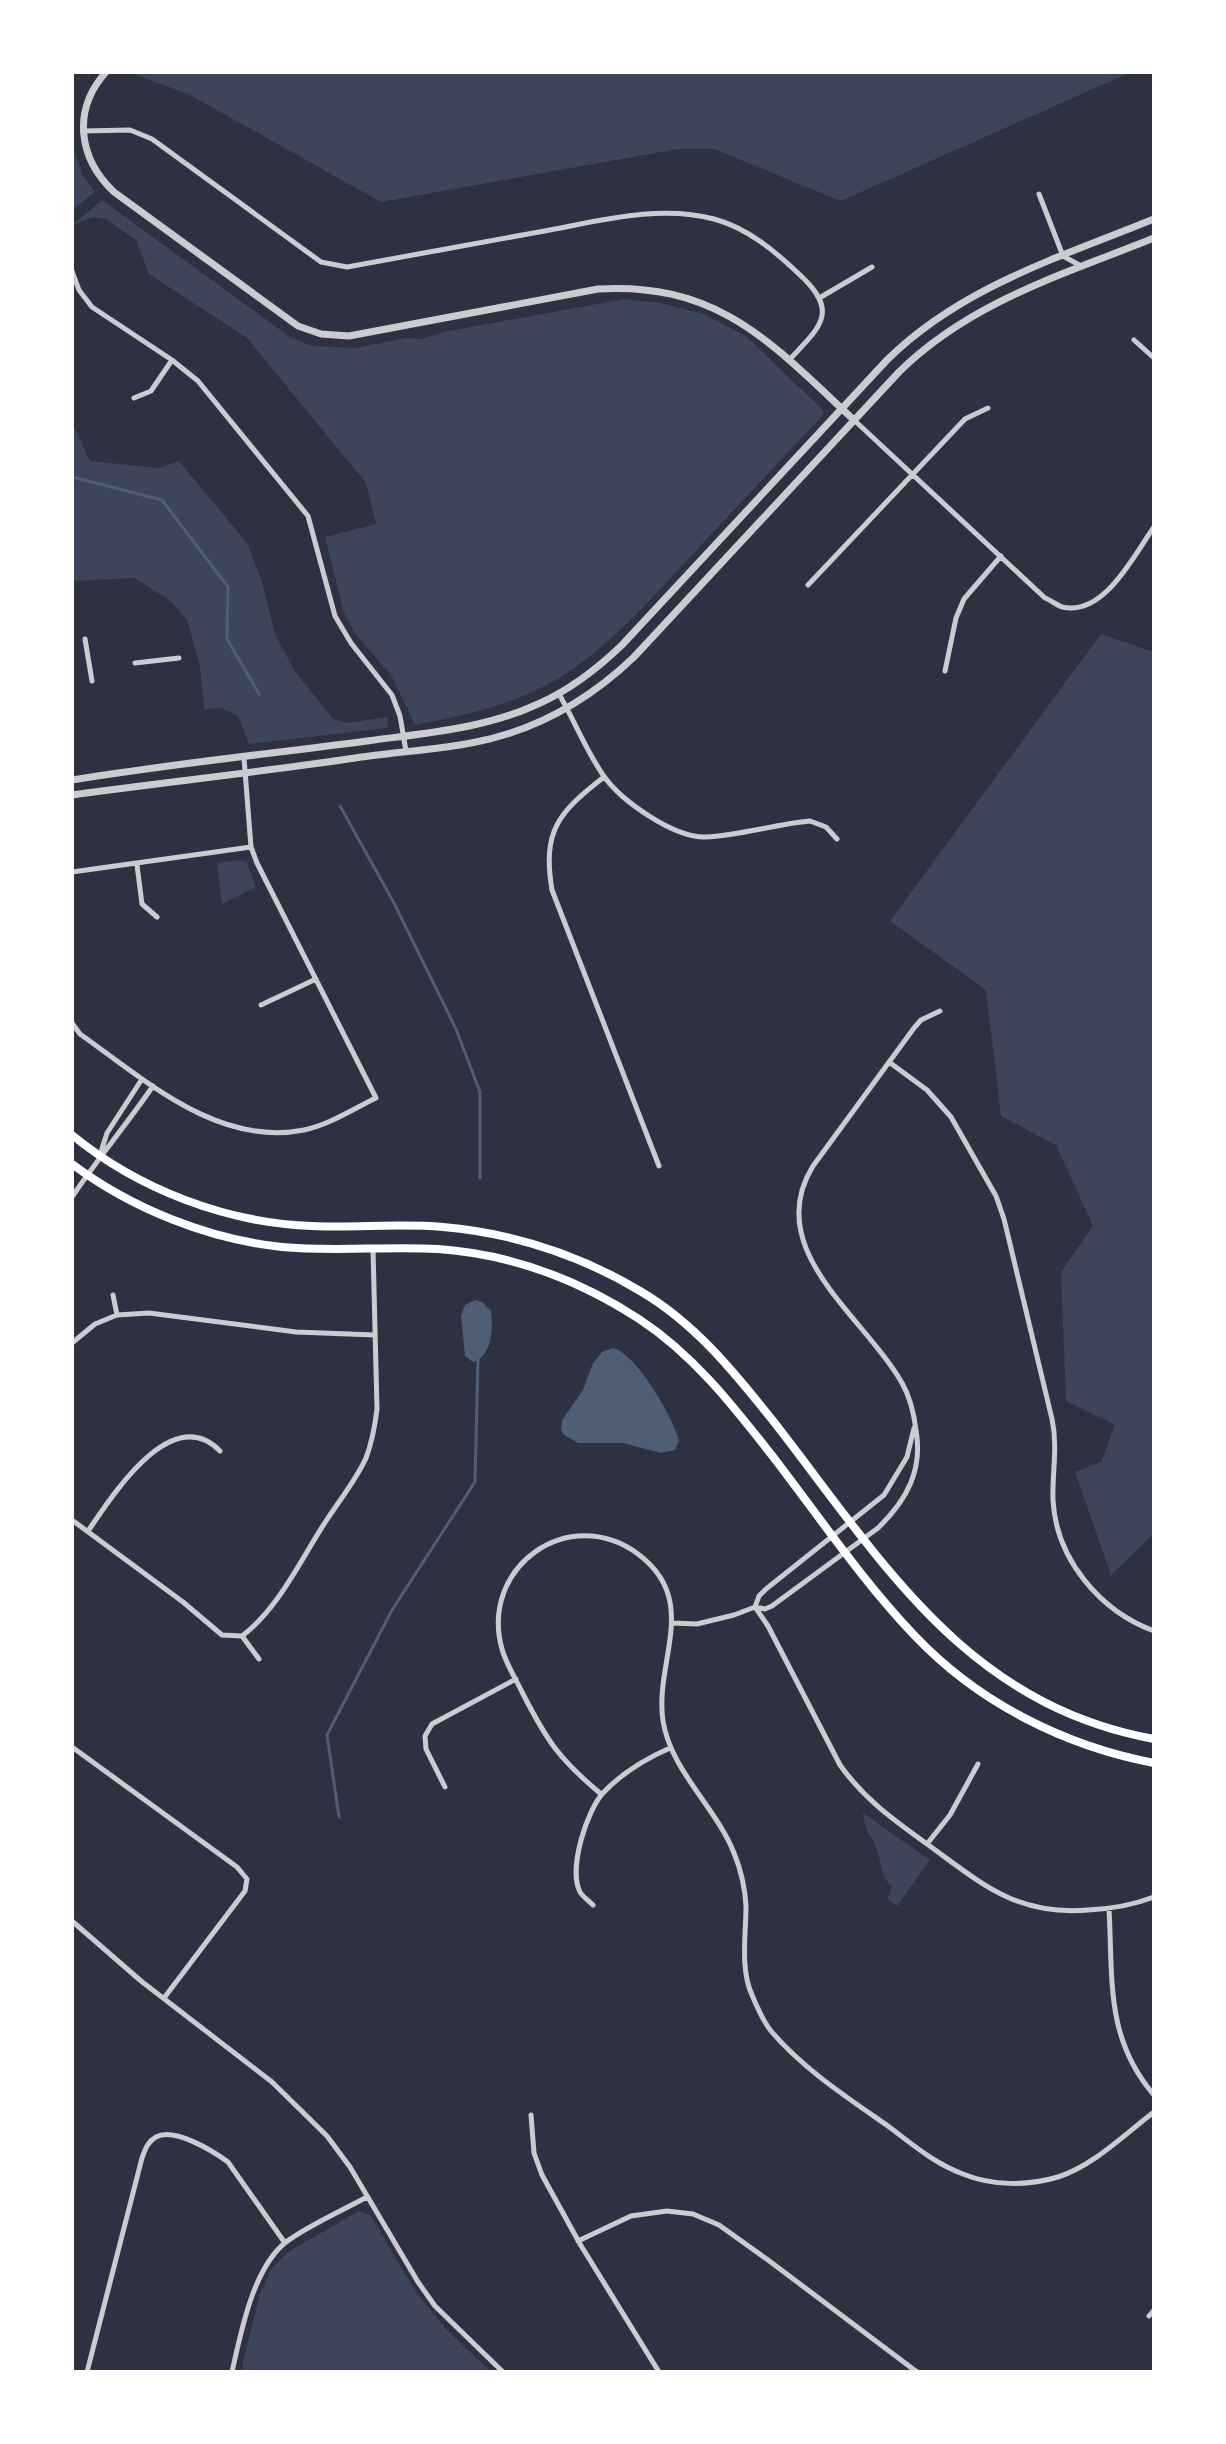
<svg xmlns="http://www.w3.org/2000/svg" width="1226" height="2444" font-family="'Nunito Sans',sans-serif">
  <rect width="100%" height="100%" fill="#2d3142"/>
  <path fill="#3c4559" d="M129,72H1131L841,201L714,149H678L381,202L190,95Z
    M72,144L82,174L95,192L72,210Z
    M102,200L290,337L312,346L356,348L406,338L423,339L443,332L624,299L660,303L704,314L747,337L823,410L824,414C779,462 734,510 690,557C648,602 608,649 554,681C511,706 463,715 415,725L391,675L354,632L344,613L325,537L376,524L366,483L247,338L149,274L136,240L106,219L94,217L72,225Z
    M72,423L90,461L159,468L179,461L247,543L261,579L275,634L294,670L333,719L346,723L388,717L387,728L249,744L238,716L221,708L204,709L200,666L187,620L172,602L135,578L72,581Z
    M1101,634L1154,652V1533L1111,1575L1075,1472L1101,1462L1115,1425L1066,1401L1061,1272L1093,1226L1056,1145L1001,1116L986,990L890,921Z
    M239,860L247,863L256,887L222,904L217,863Z
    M863,1813L930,1860L897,1906L887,1899L892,1887C880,1875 882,1864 877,1850C872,1834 864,1832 863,1813Z
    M359,2211L371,2216L415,2291L445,2328L491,2372H243V2361L260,2294L272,2268L288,2252Z"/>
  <path fill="#4f5d75" d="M475,1300L482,1302L491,1311C493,1329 493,1355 473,1362L465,1356L461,1316L465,1305Z
    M613,1348C637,1354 672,1416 679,1440L675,1450L661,1453L623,1443H578L564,1435L561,1430L562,1420L583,1390L593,1363L602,1352Z"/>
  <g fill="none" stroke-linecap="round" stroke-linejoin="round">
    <path stroke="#4f5d75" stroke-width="3" d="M72,477L162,500L228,587L227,639L259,694
      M340,806L394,903L456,1029L480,1092V1178
      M339,1817L327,1735L392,1610L475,1482L478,1358"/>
    <path stroke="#caccd0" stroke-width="5" d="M83,131L130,130L152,139L321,262L347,267C411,255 475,244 539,232C596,222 657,204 714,219C748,228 776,252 800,275C840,312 820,327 790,359
      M1039,194L1063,256L1081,266
      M72,271L79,290L92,307L172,360L198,381L308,516L335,616L351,643L392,695L400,716L406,751
      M821,297L872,267
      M1134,340L1154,358
      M134,398L151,391L172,360
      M854,420L1045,598C1050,600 1057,605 1062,607C1104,617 1134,555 1154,527
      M808,585L965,419L988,408
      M85,639L92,681
      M135,663L179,658
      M945,671L956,618L964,599L1001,556
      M559,694C574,720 586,750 603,775C621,801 674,838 706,837C738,836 776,824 810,821L826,827L837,839
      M604,777C559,812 542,830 552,890L659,1166
      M137,865L142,904L157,917
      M72,872L251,847
      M261,1005L316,979
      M72,1023L80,1034C145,1080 218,1147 304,1130C329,1125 353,1109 376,1098L257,863L251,847L244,758
      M889,1062L927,1090L951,1117L996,1196L1004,1219L1052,1419C1058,1447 1052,1473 1053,1500C1056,1559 1100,1611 1154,1631
      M100,1155L107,1133L142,1079
      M72,1197C98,1158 127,1124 153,1086
      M113,1295L117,1315
      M72,1343L95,1324L117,1315L149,1313L296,1332L375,1335
      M72,1520L183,1602L222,1635L242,1636C279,1608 301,1559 326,1521C339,1501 356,1480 366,1458C372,1442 375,1426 377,1409L373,1249
      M88,1531C111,1498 171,1401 220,1451
      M755,1607L768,1626L840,1765C864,1799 894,1820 927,1844C981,1883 1016,1916 1088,1910C1110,1909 1133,1905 1154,1897
      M755,1607L759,1596L766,1589L884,1495L907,1457L914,1428
      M673,1623L697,1624L734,1615L755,1607L765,1609L772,1606L878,1528C907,1500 923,1470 916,1430C914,1414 910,1397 902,1383C865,1317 761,1250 813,1166L914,1028L921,1020L940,1011
      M242,1636L259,1659
      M72,1747L237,1867L247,1879L245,1891L164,1998
      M445,1787L426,1749L425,1736L432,1724L516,1679
      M601,1794C559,1759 547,1741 522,1692C516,1679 506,1664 502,1649C479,1567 569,1503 638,1554C701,1601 654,1661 663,1721C671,1771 716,1807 734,1853C741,1870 745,1888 746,1906C746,1934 740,1969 752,1995C757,2007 763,2021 771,2031C803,2069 848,2098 888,2126C912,2144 935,2164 963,2174C992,2186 1028,2186 1058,2177C1093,2166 1125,2134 1154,2112
      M927,1844L950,1815L978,1764
      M593,1905C589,1901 582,1896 580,1892C568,1869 587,1809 604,1792C623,1772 645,1759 670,1748
      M1109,1909C1113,1979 1105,2038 1154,2095
      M72,1921L141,1981L272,2082L327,2136L350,2167L418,2282L435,2306L503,2372
      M531,2115L534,2153L542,2175L580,2244L659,2372
      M578,2241L631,2216L667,2211L693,2214L719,2225L768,2260L917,2372
      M1149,2316L1154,2310
      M87,2372L142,2158C145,2150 147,2142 156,2137C174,2127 213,2151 228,2162L285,2243
      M232,2372C241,2332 253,2268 286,2242C307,2226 343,2210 367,2197"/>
    <path stroke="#caccd0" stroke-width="7" d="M106,72C72,110 78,158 114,192L298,326L321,334L349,336L598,289C720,282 772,344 854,420
      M72,780C170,764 269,754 367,741C425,733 484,729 538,704C570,690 597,669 622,645L887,360C961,287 1060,257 1154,219
      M72,795C167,782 261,772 355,758C395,752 437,750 476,742C537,730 590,699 634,657L899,372C970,302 1064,274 1154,238"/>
    <path stroke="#fff" stroke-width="8" d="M72,1135C138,1189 226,1223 312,1226C355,1228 399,1223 443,1227C512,1233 580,1255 640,1291C695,1323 735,1373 774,1422C883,1562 965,1704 1154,1739
      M72,1164C131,1208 207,1239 282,1247C334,1252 386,1246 438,1249C510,1254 579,1280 639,1319C694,1355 734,1407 774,1458C820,1518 864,1583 916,1637C979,1703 1065,1746 1154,1763"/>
  </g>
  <rect width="1226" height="2444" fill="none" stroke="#ffffff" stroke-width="148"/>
</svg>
